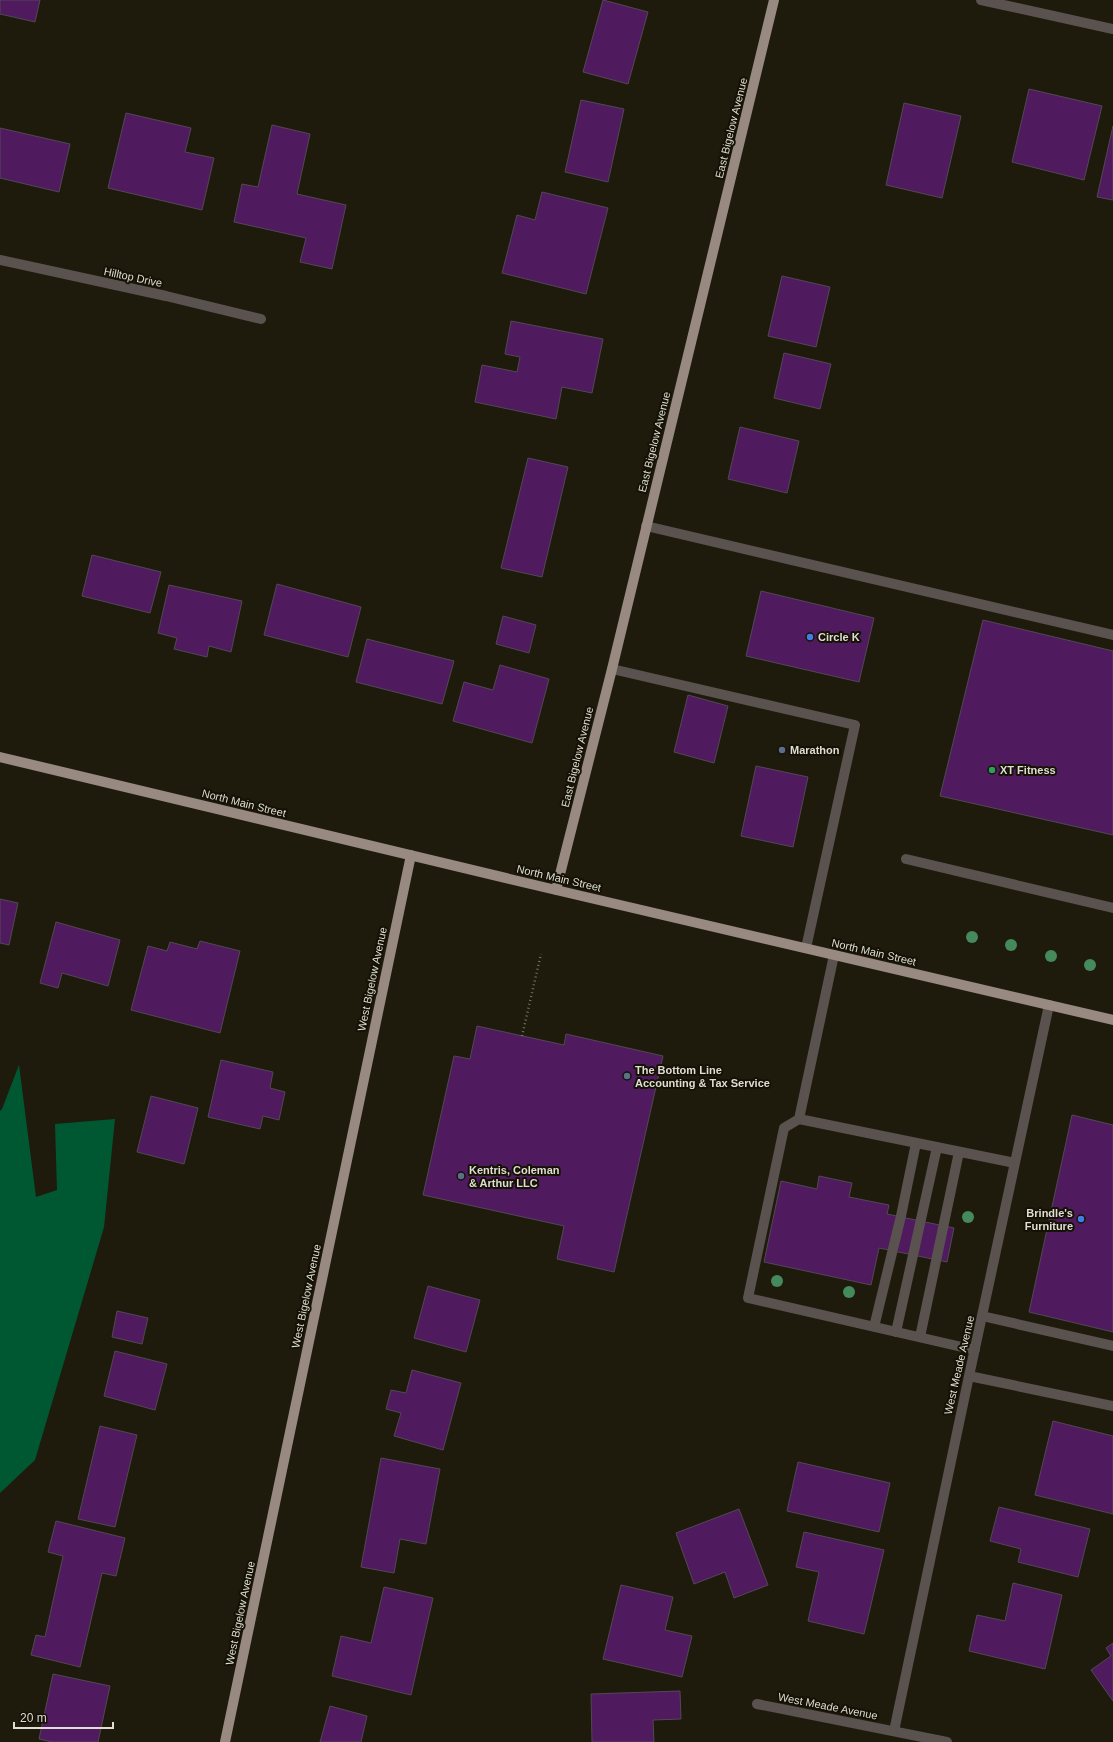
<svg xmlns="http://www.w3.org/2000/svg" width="1113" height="1742" font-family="Arial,sans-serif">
  <rect width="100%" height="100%" fill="#1e1b0d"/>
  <path fill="#005832" d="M19,1065L36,1197L57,1190L55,1124L115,1119L104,1227L35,1460L0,1493V1111L2,1109Z"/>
  <path fill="#501b5e" stroke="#524854" d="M0,0H40L35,22L0,14Z
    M603,0L648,12L628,84L583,72Z
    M1029,89L1102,106L1084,180L1012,162Z
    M581,100L624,109L608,182L565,172Z
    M904,103L961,116L942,198L886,185Z
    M126,113L191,128L185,152L214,158L202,210L108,188Z
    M272,125L310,134L297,194L346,205L332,269L300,262L306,238L234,222L242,184L258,187Z
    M1113,126V200L1097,197Z
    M0,128L70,144L59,192L0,178Z
    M542,192L608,208L586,294L502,273L517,215L535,220Z
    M782,276L830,287L816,347L768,336Z
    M511,321L603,339L592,393L562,387L556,419L475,402L482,365L517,372L520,357L505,354Z
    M784,353L831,364L820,409L774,398Z
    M740,427L799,441L787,493L728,479Z
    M528,458L568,467L542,577L501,568Z
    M92,555L161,572L150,613L82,596Z
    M277,584L361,607L348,657L264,635Z
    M169,585L242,601L231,652L209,646L207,657L174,649L177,638L158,633Z
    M761,591L874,618L859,682L746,656Z
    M503,616L536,625L529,653L496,644Z
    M983,620L1113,651V835L940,796Z
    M367,639L454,661L442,704L356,682Z
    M500,665L549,679L532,743L453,721L464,682L493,690Z
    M688,695L728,706L714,763L674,752Z
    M756,766L808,777L793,847L741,836Z
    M0,899L18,903L9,945L0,943Z
    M56,922L120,940L108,986L62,973L58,988L40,983Z
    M200,941L240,951L220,1033L131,1010L148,946L167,951L170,942L197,949Z
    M477,1026L564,1045L566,1034L663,1056L614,1272L557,1259L564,1226L423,1195L454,1056L470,1059Z
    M221,1060L273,1072L270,1088L285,1092L279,1120L263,1116L260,1129L208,1117Z
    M151,1096L198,1108L184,1164L137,1152Z
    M1072,1115L1113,1125V1332L1029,1312Z
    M819,1176L852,1183L849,1197L889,1205L887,1214L954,1228L947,1262L879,1248L871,1285L764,1262L781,1181L817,1189Z
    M428,1286L480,1300L466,1352L414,1338Z
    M117,1311L148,1318L142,1344L112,1337Z
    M115,1351L167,1364L155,1410L104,1396Z
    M412,1370L461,1383L443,1450L394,1436L401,1413L386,1409L391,1390L406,1393Z
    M1053,1421L1113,1436V1514L1035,1495Z
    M100,1426L137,1435L115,1527L78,1519Z
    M381,1458L440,1469L426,1544L400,1539L394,1573L361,1567Z
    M798,1462L890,1483L879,1532L787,1511Z
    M999,1507L1090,1529L1078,1577L1018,1562L1021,1549L990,1541Z
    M739,1509L768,1585L734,1598L725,1572L694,1584L676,1533Z
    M56,1521L125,1538L116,1576L102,1573L80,1667L31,1655L36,1635L45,1637L63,1556L48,1552Z
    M804,1532L884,1550L864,1634L808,1621L819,1572L796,1567Z
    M1013,1583L1062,1595L1045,1669L969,1651L977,1615L1005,1621Z
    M621,1585L673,1597L665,1630L692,1636L682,1677L603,1659Z
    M384,1587L433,1598L411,1695L332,1676L341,1636L371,1643Z
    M1113,1643V1701L1091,1670L1111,1656L1106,1648Z
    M53,1674L110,1686L98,1742H52L39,1739Z
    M680,1691L681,1719L653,1720L654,1742H592L591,1694Z
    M330,1706L367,1716L361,1742H320Z"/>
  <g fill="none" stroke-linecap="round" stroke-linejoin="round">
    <path stroke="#747165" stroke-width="2.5" stroke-dasharray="1 3" stroke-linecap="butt" d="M522,1036L541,954"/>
    <path stroke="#59524e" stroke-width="10" d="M981,0L1113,29
      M0,260L166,296L261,319
      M646,526L1113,635
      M612,669L855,725L806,948
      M906,859L1113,908
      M834,955L799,1119L784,1128L748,1298L975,1350
      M799,1119L1015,1163
      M982,1316L1113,1346
      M874,1327L901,1216L916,1143
      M896,1332L937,1147
      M920,1337L959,1152
      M969,1376L1113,1406
      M757,1704L947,1742
      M894,1731L969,1376L1049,1005"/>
    <path stroke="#988a81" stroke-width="10" d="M0,757L556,890L1113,1020
      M556,890L612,669L774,0
      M225,1742L411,855"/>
  </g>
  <g fill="#458a5c">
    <circle cx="972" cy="937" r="6"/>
    <circle cx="1011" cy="945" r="6"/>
    <circle cx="1051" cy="956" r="6"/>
    <circle cx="1090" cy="965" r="6"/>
    <circle cx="968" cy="1217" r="6"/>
    <circle cx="777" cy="1281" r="6"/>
    <circle cx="849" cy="1292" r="6"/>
  </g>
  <g fill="#3f7fe0" stroke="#151205" stroke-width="1.5">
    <circle cx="810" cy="637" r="4"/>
    <circle cx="1081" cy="1219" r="4"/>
  </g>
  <g fill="#5c6f8a" stroke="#151205" stroke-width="1.5">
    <circle cx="782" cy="750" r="4"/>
    <circle cx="627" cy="1076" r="4"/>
    <circle cx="461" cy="1176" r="4"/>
  </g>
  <circle fill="#2e9e5b" stroke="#151205" stroke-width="1.5" cx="992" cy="770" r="4"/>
  <g text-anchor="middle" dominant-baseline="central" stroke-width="4" stroke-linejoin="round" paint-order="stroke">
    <g font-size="11" fill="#dfddd4" stroke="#151205">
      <text transform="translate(731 128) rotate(-76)">East Bigelow Avenue</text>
      <text transform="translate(133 277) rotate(12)">Hilltop Drive</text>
      <text transform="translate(654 442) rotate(-76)">East Bigelow Avenue</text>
      <text transform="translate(577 757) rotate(-76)">East Bigelow Avenue</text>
      <text transform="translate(244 803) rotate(14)">North Main Street</text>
      <text transform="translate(559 878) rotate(13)">North Main Street</text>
      <text transform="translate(874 952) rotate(13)">North Main Street</text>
      <text transform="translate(372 979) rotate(-78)">West Bigelow Avenue</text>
      <text transform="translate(306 1296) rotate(-78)">West Bigelow Avenue</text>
      <text transform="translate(959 1365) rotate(-77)">West Meade Avenue</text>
      <text transform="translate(240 1613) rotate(-78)">West Bigelow Avenue</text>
      <text transform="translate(828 1706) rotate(11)">West Meade Avenue</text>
    </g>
    <g font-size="11" font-weight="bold" fill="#dfddd4" stroke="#151205" text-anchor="start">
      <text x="818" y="637">Circle K</text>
      <text x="790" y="750">Marathon</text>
      <text x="1000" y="770">XT Fitness</text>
      <text x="635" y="1070">The Bottom Line<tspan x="635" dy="13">Accounting &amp; Tax Service</tspan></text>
      <text x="469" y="1170">Kentris, Coleman<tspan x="469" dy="13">&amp; Arthur LLC</tspan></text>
      <text x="1073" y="1213" text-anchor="end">Brindle's<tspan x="1073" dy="13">Furniture</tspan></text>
    </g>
  </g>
  <path d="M14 1722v6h99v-6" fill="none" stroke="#dfddd4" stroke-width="2"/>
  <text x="20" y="1722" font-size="12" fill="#dfddd4" stroke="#151205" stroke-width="3" paint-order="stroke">20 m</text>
</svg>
